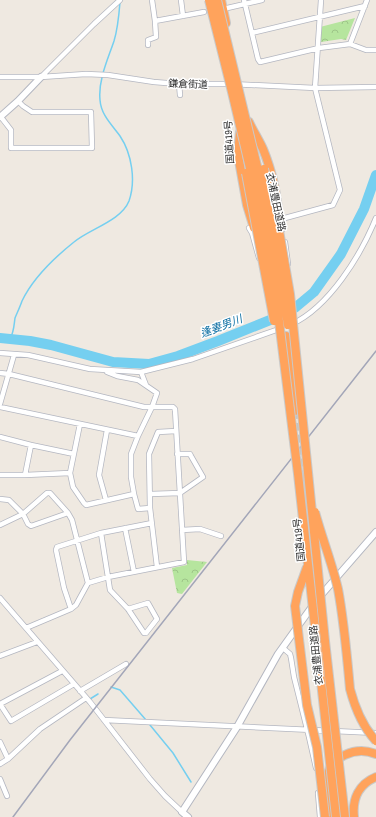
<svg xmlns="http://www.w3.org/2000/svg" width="376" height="817" font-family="'Archivo Narrow','Noto Sans JP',sans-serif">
  <defs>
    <pattern id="park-crowns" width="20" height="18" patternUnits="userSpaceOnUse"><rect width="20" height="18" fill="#b6e59e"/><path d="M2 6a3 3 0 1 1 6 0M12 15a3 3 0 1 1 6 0" fill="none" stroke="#9dc588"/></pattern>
  </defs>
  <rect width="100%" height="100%" fill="#efe9e1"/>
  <path fill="url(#park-crowns)" d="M355,18L346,40L341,39L321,42L320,40V27Z
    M187,560L207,562L182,594L177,593L172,568L187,565Z"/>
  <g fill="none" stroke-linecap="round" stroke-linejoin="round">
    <path stroke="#75cff0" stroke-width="1.5" d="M10,339C14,332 14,325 15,318C17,313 20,307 22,301C33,278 54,258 74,242C89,229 121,221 129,201C136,181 132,154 120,136C112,125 101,115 100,100C98,80 108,59 114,41C118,28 119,15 120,2
      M111,687L120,690L146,720
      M90,699L98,694
      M150,725L173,753L191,782"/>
    <path stroke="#75cff0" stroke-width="10" d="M0,338L30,341L51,345L113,362L149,364L178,356L218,341L285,314L296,307L314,292L341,254L364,209L376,175"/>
    <path stroke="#c8c4bd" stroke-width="8" stroke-dasharray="8 4" stroke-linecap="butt" d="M295,411L303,477"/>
    <defs>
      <path id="street" d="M152,0L155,21L204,12
        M181,0L183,16
        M244,0L258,59L260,62L319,48L350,44L366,50H376
        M223,9L262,0
        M252,33L365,6
        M350,44L367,0
        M148,45V40L156,37L155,21
        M0,77H41L86,74L108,75L154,82L179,84H231L315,88L376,87
        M41,77L94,24L120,0
        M179,84L180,95
        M1,117L11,130V148H92L91,112H32L23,106L18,101
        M249,228L252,233L259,258
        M282,230V221L285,218L333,205L340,190L315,88L321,0
        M285,242L288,264
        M292,324C329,307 361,255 376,218
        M0,353L28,355L90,369L141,372L193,359L282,328
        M107,372L117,376L138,380L157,393L152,407L138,436
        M141,372L146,385
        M0,373L9,374L144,407H173L175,409L184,562L108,577L88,583L76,605L71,609L26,628
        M0,404L14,355
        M0,407L138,436L131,454V477L134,494L86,505L84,503L73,487L70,473L80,424
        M0,437L31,445L25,475L70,473
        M31,445L74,454
        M0,475H25
        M134,494L138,509L150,508
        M151,494L180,493L203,477L191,456L190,454H177
        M0,499L9,500L23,514L28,524L31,526L68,513
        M106,500L99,475L107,430
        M0,525L23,514L47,493H50L68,513L72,520L88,583
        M125,528L134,572
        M182,530L200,529L221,536
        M101,533L110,590L128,609L144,633H146L157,619L148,603L128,609
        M157,567L150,508L149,454L158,432L176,431
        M0,598L90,702L150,779L165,796L182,812
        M71,609L64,588L56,550L57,547L101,533L152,523
        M283,648L290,654L291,658L294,677L309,737L316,768
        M0,656L37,642
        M62,671L0,704L11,721L74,684
        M80,691L126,664
        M104,720L376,733
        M0,742L8,759
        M0,764L8,759L40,729L86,698
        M0,779L7,796
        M318,793L320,817"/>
      <path id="secondary" d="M0,117L18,101L41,77
        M188,817L182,812L237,727L278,654L316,601L376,532"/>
      <path id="highway" d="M221,0L226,23
        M249,122C253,131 259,140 263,149C272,171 279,200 278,222
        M240,132L238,155L247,205L254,228
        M286,336L295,411
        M303,477L306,507
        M330,817C329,805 326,792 327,780C329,756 356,746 376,754
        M354,817C352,799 359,784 376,777"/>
    </defs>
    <use href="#street" stroke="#b4b7c1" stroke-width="6"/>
    <use href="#secondary" stroke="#b4b7c1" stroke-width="8"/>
    <use href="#highway" stroke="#c9c9c9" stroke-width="10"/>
    <use href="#street" stroke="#fff" stroke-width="4.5"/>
    <use href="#secondary" stroke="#fff" stroke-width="6"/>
    <use href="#highway" stroke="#ffa35c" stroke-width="8"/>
    <path stroke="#a3a6b8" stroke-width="1.5" d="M13,817L70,740L376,351"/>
    <defs>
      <path id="highway-bridge" d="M209,0L232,92L262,219L276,297L298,474L336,817
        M217,0L271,224L288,325
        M264,169L280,236L290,294L325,641L345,817
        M246,173L274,321
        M315,512C322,538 332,563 338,589C344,621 347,656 350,689C355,708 362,726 376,741
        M307,567L298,592L295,606L307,705L317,747L325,817"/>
    </defs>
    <use href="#highway-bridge" stroke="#c9c9c9" stroke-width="10" stroke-linecap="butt"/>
    <use href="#highway-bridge" stroke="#ffa35c" stroke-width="8"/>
  </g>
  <g text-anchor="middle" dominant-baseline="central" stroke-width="3" stroke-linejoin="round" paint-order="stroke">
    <g font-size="10" fill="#2e2e2e" stroke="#fff">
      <text transform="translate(188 84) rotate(2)">鎌倉街道</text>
      <text transform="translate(229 142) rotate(-93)">国道419号</text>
      <text transform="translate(276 202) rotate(78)">衣浦豊田道路</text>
      <text transform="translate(299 540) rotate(-96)">国道419号</text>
      <text transform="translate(316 655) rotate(-96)">衣浦豊田道路</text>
    </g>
    <g font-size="11" font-style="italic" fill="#0d6fa3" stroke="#fff">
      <text transform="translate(221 326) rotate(-21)">逢妻男川</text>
    </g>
  </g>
</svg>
